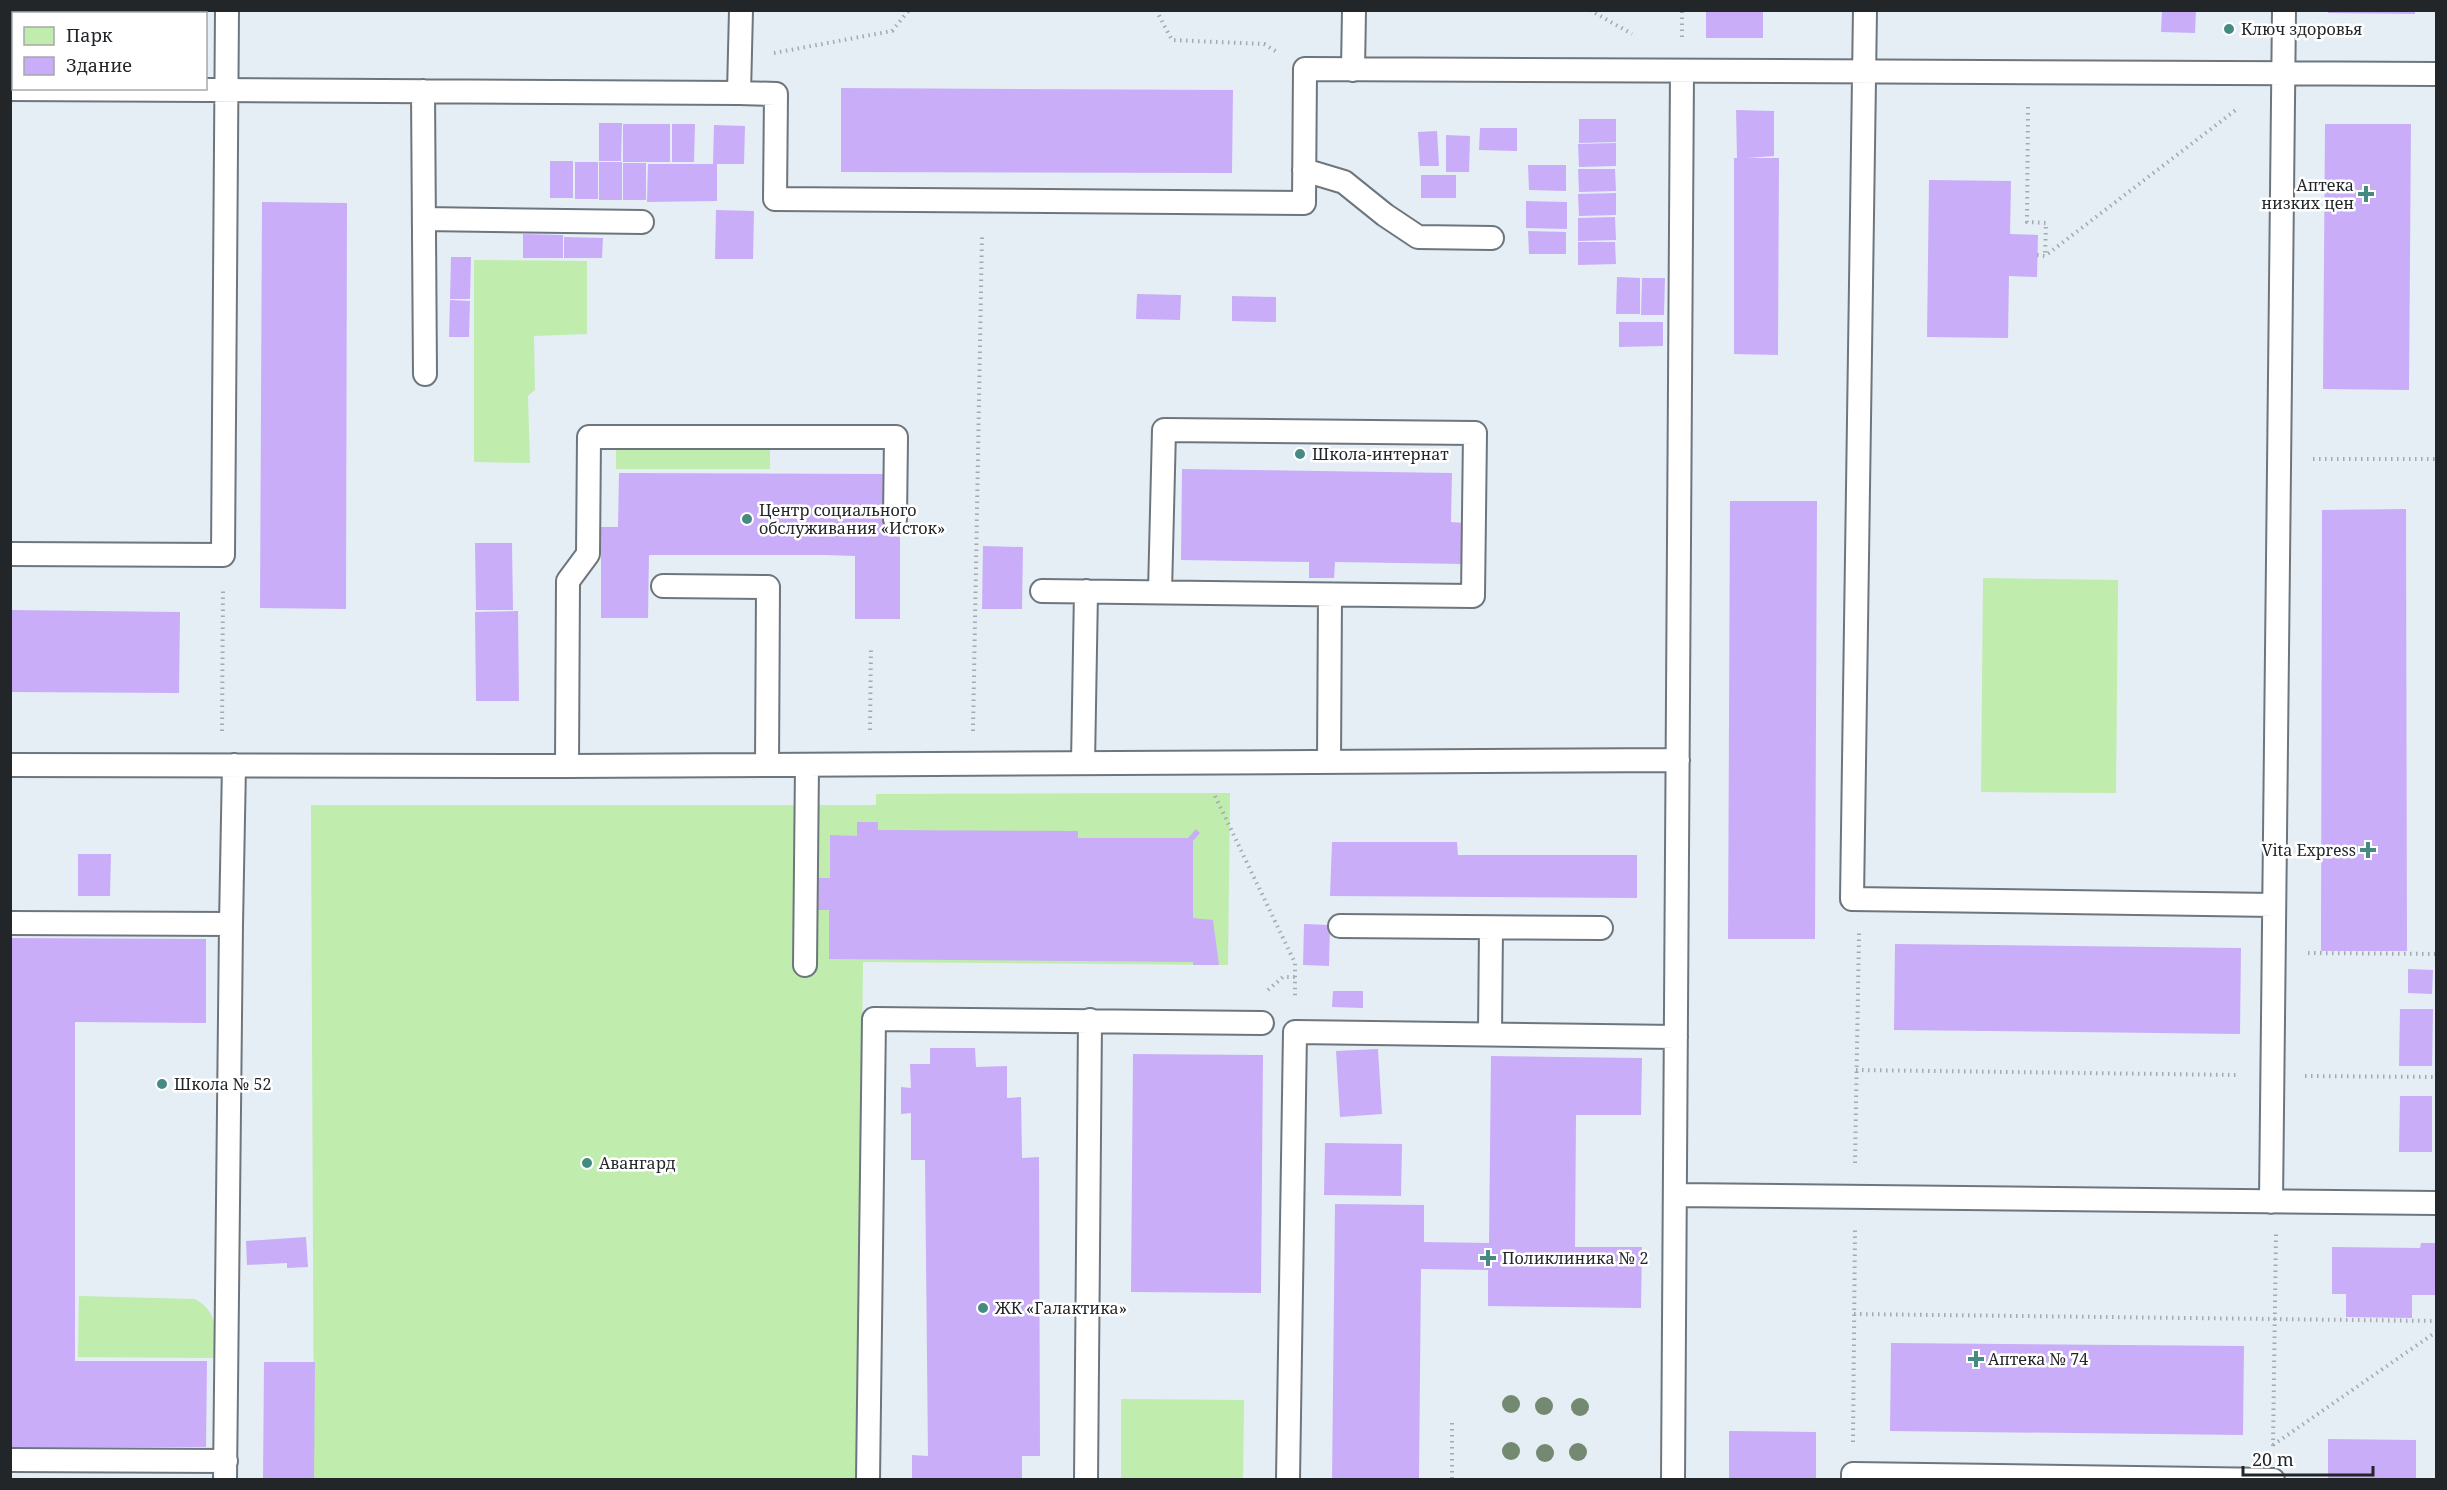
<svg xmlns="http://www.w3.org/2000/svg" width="2447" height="1490" font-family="'Noto Serif',serif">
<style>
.green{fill:#c0ecad}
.building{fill:#caadf8}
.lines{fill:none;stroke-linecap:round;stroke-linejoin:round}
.lane-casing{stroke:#6e767d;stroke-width:26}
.path{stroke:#a3aab0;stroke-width:4;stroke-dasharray:1.5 4.5;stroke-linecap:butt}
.lane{stroke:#fff;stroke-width:22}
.tree{fill:#748971}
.poi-dot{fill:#458b83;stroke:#fff;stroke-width:2}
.labels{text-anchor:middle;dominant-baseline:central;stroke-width:5;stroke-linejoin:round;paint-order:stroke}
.poi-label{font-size:16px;fill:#232629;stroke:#fff;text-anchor:start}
</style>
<rect width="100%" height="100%" fill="#e5eef5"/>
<path class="green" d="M474,260L587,261V334L534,336L535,390L528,396L530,463L474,462Z
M616,446L770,447V469H616Z
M1983,578L2118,580L2116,793L1981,792Z
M1230,793L1228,965L863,962L857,1479H314L311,805H876V794Z
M79,1296L195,1299C220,1313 215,1333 216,1358L78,1357Z
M1121,1399L1244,1400L1243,1479H1121Z"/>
<path class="building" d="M1706,10H1763V38H1706Z
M2162,10H2196L2195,33L2161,32Z
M2328,10H2415V14L2328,13Z
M841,88L1233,90L1232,173L841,172Z
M1736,110L1774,111V156L1747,158H1779L1778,355L1734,354V158H1737Z
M1579,119H1616V142L1579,143Z
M599,123H622L621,161H599Z
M623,124H670V162H623Z
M672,124H695L694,162H672Z
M2325,124H2411L2409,390L2323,389Z
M714,125L745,126L744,164H717V201L647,202L648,164H713Z
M1480,128H1517V151L1479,150Z
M1437,131L1439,166H1420L1418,132Z
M1446,135L1470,136L1469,172H1446Z
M1616,143V166L1579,167L1578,144Z
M550,161H573V198H550Z
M575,162H598V199H575Z
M599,162H622V200H599Z
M623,163H646V200H623Z
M1528,165H1566V191L1529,190Z
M1578,169H1615L1616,191L1579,192Z
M1421,175H1456V198H1421Z
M1929,180L2011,181L2010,234L2038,235L2037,277L2009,276L2008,338L1927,337Z
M1616,193V215L1579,216L1578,194Z
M1526,201L1567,202V229L1526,228Z
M262,202L347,203L346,609L260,608Z
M716,210L754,211L753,259H715Z
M1615,217L1616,240L1578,241V218Z
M1528,231L1566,232V254H1529Z
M523,234L563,235V258H523Z
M564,237L603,238L602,258H564Z
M1578,242H1615L1616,264L1578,265Z
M451,257H471L470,299H450Z
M1617,277L1640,278V314H1616Z
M1642,278H1665L1664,315H1641Z
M1137,294L1181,295L1180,320L1136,319Z
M1232,296L1276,297V322L1232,321Z
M450,300L470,301L469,337H449Z
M1619,322H1663V346L1619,347Z
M1182,469L1452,473L1451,522L1465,523L1464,564L1335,562L1334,578H1309V562L1181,560Z
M619,473L883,474V529H900V619H855V556L825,555H649L648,618H601V527H618Z
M1730,501H1817L1815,939H1728Z
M2406,509L2407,951H2321L2322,510Z
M475,543H512L513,610H476Z
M983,546L1023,547L1022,609H982Z
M10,610L180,612L179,693L10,692Z
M518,611L519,701H476L475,612Z
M857,822H878V830L1078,831V838H1188L1196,829L1200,833L1193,841V918L1213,920L1219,965H1193V962L829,959V910H818V878H830V835L857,836Z
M1332,842H1457L1458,855H1637V898L1330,896Z
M78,854H111L110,896H78Z
M1304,924L1330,925L1329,966L1303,965Z
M10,938L206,939V1023L75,1022V1361H207L206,1447H10Z
M1895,944L2241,948L2240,1034L1894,1030Z
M2408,969L2433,970L2432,994L2408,993Z
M1333,991H1363V1008L1332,1007Z
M2400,1009H2433L2432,1066H2399Z
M930,1048H975L976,1067L1007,1066V1098L1021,1097L1022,1158L1039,1157L1040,1456H1022V1480H912V1455L928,1456L925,1160H911V1113L901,1114V1087L911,1088L910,1064H930Z
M1378,1049L1382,1114L1340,1117L1336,1051Z
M1133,1054L1263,1055L1261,1293L1131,1292Z
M1491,1056L1642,1058L1641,1115H1576L1575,1247H1642L1641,1308L1488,1306V1270L1421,1269L1419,1480H1332L1335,1204L1424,1205V1242L1489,1243Z
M2400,1096H2432V1152H2399Z
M1325,1143L1402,1144L1401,1196L1324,1195Z
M306,1237L308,1267L287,1268V1263L247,1265L246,1241Z
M2421,1243H2436V1295H2412V1318L2346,1317V1294H2332V1247L2420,1248Z
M1891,1343L2244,1346L2243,1435L1890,1431Z
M264,1362H315L314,1480H263Z
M1729,1431L1816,1432V1480H1729Z
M2328,1439L2416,1440V1480H2328Z"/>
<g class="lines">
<defs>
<path id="lane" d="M741,10L739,93L776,94L775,199L1304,203L1305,69L2436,74
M1865,10L1852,899L2274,905
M1353,70L1354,10
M10,89L739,93
M423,91L425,374
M1304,170L1344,182L1385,215L1418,237L1492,238
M424,219L642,222
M10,554L223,555L227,10
M663,586L768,587L767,765
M1042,591L1473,596L1475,433L1164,430L1160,592
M1329,762L1330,595
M1083,763L1086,591
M10,765L567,766L1678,760
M567,766L568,581L588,554L589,437H896L895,519
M10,923L231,924L225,1480
M231,924L234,765
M1340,926L1601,928
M805,965L807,765
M1490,1034L1491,928
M1675,1195L2436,1203
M2271,1202L2284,10
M10,1460L226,1461
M868,1480L874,1019L1262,1023
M1086,1480L1090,1020
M1288,1480L1295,1032L1676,1037
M1673,1480L1682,71
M1853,1480V1474L2273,1480"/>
</defs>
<use href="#lane" class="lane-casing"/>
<path class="path" d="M153,10L155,14
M1156,10L1172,40L1264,44L1277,52
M1590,10L1632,34
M1682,37V10
M774,53L892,31L909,10
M2028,107L2027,222L2046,223L2045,256
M2037,255L2045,256L2237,109
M2313,459H2436
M870,730L871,646
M222,731L223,589
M973,731L982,235
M1215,796L1295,963V999
M2308,953L2436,954
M1268,990L1283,977H1295
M1856,1070L2238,1075
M2305,1076L2436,1077
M1855,1163L1859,933
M1854,1314L2436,1321
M1452,1423V1480
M1853,1442L1855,1230
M2273,1445L2436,1332
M2273,1446L2276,1234"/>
<use href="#lane" class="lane"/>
</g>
<g class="tree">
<circle cx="1511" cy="1404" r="9"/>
<circle cx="1544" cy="1406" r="9"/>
<circle cx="1580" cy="1407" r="9"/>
<circle cx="1511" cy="1451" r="9"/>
<circle cx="1578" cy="1452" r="9"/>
<circle cx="1545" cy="1453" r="9"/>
</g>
<g class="poi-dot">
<circle cx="2229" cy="29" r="6"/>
<path d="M2363 185h6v6h6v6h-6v6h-6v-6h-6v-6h6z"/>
<circle cx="1300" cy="454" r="6"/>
<circle cx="747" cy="519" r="6"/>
<path d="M2365 841h6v6h6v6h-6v6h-6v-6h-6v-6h6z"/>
<circle cx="162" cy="1084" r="6"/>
<circle cx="587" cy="1163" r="6"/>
<path d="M1485 1249h6v6h6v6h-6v6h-6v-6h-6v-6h6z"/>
<circle cx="983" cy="1308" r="6"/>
<path d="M1973 1350h6v6h6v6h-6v6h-6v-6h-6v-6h6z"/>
</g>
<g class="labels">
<g class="poi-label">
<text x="2241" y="29">Ключ здоровья</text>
<text x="2354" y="185" text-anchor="end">Аптека<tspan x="2354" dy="18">низких цен</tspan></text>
<text x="1312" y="454">Школа-интернат</text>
<text x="759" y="510">Центр социального<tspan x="759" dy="18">обслуживания «Исток»</tspan></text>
<text x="2356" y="850" text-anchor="end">Vita Express</text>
<text x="174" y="1084">Школа № 52</text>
<text x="599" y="1163">Авангард</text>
<text x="1502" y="1258">Поликлиника № 2</text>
<text x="995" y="1308">ЖК «Галактика»</text>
<text x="1988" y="1359">Аптека № 74</text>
</g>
</g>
<rect width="2447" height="1490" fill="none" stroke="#232629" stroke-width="24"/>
<rect x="12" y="12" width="195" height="78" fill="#ffffff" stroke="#a7a8a9" stroke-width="1.5"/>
<rect x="24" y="27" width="30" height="18" fill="#c0ecad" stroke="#a7a8a9" stroke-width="1.5"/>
<text x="66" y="42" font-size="18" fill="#232629">Парк</text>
<rect x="24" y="57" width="30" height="18" fill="#caadf8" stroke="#a7a8a9" stroke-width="1.5"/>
<text x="66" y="72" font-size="18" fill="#232629">Здание</text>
<path d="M2243 1466v9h130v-9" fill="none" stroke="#232629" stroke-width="3"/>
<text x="2252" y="1466" font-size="18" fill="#232629" stroke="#ffffff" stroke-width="4.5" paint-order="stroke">20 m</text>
</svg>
